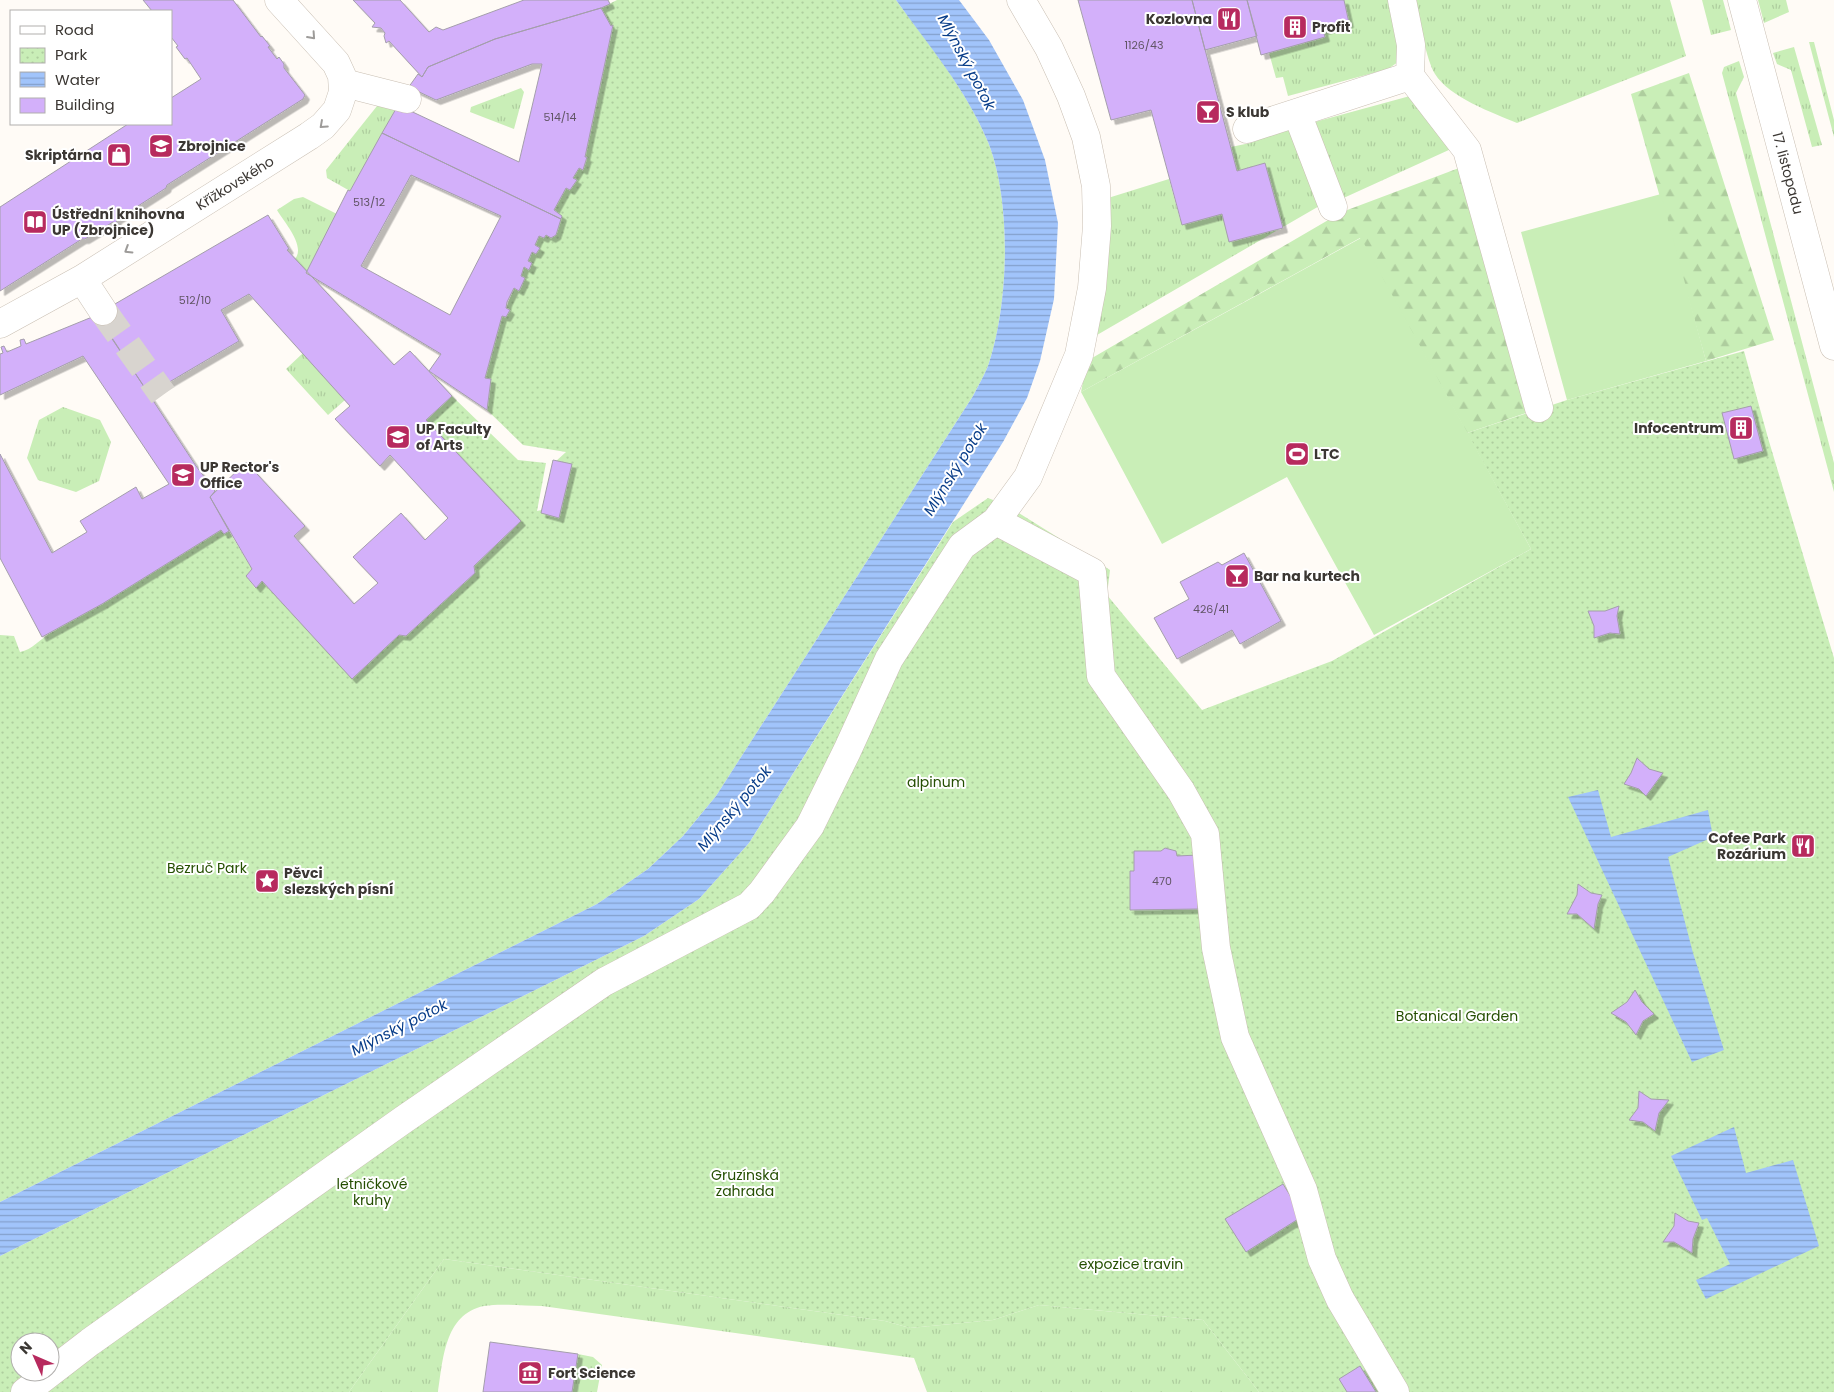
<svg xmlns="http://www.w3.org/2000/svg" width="1834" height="1392" font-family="Poppins,sans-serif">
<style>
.grass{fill:url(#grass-tufts)}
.forest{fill:url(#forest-firs)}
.park{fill:url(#park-dots);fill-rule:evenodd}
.pitch{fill:#c9eeb7}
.water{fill:url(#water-rules)}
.building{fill:#d3b0fa;stroke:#a49eab;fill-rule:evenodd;filter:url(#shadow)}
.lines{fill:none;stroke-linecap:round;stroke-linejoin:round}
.minor-tunnel{stroke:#d8d4cf;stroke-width:28;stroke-dasharray:28 14;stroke-linecap:butt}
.minor-casing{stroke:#c9bfb3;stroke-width:29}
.minor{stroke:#fff;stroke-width:28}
.oneway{stroke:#9d9b99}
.labels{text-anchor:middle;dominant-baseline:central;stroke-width:4;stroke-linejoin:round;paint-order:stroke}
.number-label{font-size:11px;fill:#615565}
.poi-label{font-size:14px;font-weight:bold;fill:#3b3733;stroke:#fff;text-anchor:start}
.street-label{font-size:14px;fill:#3b3733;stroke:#fff}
.park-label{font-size:14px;fill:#254f02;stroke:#fff}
.water-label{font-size:15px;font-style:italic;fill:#083d89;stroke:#fff}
</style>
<defs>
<pattern id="grass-tufts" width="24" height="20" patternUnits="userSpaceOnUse" patternTransform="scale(1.25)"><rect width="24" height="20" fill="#c9eeb7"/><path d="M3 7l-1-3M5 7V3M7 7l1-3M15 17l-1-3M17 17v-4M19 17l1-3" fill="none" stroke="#aecd9e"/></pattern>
<pattern id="forest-firs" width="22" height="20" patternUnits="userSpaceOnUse" patternTransform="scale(1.25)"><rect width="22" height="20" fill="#c9eeb7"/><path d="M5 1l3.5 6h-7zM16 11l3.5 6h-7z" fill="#aecd9e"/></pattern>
<pattern id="park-dots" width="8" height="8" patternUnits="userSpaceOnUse" patternTransform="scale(1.25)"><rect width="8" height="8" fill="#c9eeb7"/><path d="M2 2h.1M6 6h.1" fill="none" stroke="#aecd9e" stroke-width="1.8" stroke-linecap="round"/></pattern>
<pattern id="water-rules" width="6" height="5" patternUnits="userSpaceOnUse" patternTransform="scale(1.25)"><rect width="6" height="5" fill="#a1c4fb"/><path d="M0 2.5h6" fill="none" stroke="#84a0cc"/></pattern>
<filter id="shadow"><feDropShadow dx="4.5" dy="4.5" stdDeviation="0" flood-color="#0004"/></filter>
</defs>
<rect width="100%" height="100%" fill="#fffbf6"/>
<path class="grass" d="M1344,0H1391L1401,40L1398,62L1388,69L1288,96L1283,77L1276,78L1269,53L1323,30L1349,23Z
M1415,0H1670L1686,56L1517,123C1493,113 1449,97 1435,74C1427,62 1418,16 1415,0Z
M1702,0H1723L1731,30L1711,35Z
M1758,0H1786L1789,12L1764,23Z
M1814,42L1834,120V137L1809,42Z
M1794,47L1822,145L1812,147L1791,70L1777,64L1773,53Z
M1739,61L1744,77L1736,93L1834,463V492L1722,73L1724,67Z
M521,88L524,92L514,129L470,112L471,107Z
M1410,96L1451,149L1337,201L1311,123Z
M381,101L399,104L350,191L327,178L326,170Z
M1296,127L1321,205L1097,335L1108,198L1169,179L1180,219L1222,214L1230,242L1283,228L1265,163L1237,171L1231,147L1250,143L1249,139Z
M303,197L337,214L306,273L295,259C306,246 284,222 277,210L294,199Z
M303,353L345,400L328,415L286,369Z
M63,407L100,420L111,442L99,481L76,492L38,480L27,458L39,420Z
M444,1259L885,1321L910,1328L993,1320L1039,1305L1203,1320L1259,1392H927L914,1358L542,1306C523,1306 502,1303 484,1306C444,1314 443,1361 438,1392H349Z
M578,1354L593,1357L602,1365L597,1392H572Z"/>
<path class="forest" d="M1689,73L1774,340L1706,361L1631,94Z
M1459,168L1526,413L1467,433L1360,238L1081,392L1087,361L1342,212Z"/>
<path class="park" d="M617,0H896C929,45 966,89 988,142C1012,202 1009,305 988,366C984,376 978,386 973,396L716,796L683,836L648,869L597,904L0,1202V635L14,636L20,652C32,650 41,638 52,632C109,600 165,565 221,530L224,534L229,531L252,569L246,576L255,588L262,581L352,678L399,635L406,636L475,573L474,566L521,521L426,420L452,396L518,460L546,463L537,511L546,509L555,462L566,452L523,445L487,410L491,380L485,378L502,316L506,317L510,310L506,308L514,288L519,291L525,278L521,276L524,267L529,270L528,261L532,252L536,254L539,248L535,245L539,236L544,238L546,235L551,238L556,235L562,216L554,210L566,188L570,190L576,181L573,178L579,168L583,169L587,158L585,157L613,26H611L601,8Z
M1744,351L1768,438L1834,658V1392H1259L1203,1320L1039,1305L993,1320L910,1328L885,1321L444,1259L349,1392H0V1256L644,936L699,899L749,843L953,522L988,498L1006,505L1110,570L1107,595L1202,710L1332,661L1531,549L1467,433L1567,400ZM20,1342H50V1372H20Z"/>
<path class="pitch" d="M1661,194L1706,361L1567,400L1521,232Z
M1361,238L1531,549L1374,635L1287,477L1162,544L1081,392Z"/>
<path class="water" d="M896,0H959L989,40L1023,100L1045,160L1058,223L1054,299L1040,361L1027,398L1003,442L749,843L699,899L644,936L0,1256V1202L597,904L648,869L683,836L716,796L973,396C978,386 984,376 988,366C1009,305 1012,202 988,142C966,89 929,46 896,0Z
M1598,790L1611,837L1708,810L1713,837L1668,857L1693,953L1724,1050L1692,1062L1568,797Z
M1734,1127L1746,1173L1793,1160L1819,1246L1706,1299L1696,1280L1730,1264L1707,1218L1702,1220L1671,1156Z"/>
<path class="building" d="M143,0H233L261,37L262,36L270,46L268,47L277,59L279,57L284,64V68L305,95L303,99L167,185L166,188L138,206L139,209L135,208L117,219L116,223L113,222L85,239H82L0,291V207L128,124H171V98L201,79L187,58L185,59L176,47L178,46L171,37V11H152Z
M353,0H400L429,32L436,27L443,30L524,0H608L610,4L601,8L495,39L428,67L422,77L389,41L386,43L384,36L385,33L381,28L372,27L375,23Z
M1078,0H1192L1237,171L1265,163L1283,228L1229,242L1222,214L1182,225L1151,110L1111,120Z
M1192,0H1247L1257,36L1205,50Z
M1247,0H1344L1349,23L1323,30L1325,37L1261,55Z
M601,8L611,26L613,25L585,157H587L583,170L579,168L573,178L577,180L570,190L566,188L554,210L562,216L561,219L382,133L408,88L418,74L422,77L428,67L495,39ZM532,64H542L519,162L402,107L413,89L436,100Z
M382,133L561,219L556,235L551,238L546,235L544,238L539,236L535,245L540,248L536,254L532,252L528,261L532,263L529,270L524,267L521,276L525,278L519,291L514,288L507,302L506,308L510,310L506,317L502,316L485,378L491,379L487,410L429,371L441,354L306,273L348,190L350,191ZM411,175L501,216L450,315L361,266Z
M268,215L289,249L287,250L394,365L410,351L452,396L426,420L521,521L474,566L475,573L406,636L399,635L352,679L262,581L256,588L246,576L252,569L210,497L246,462L305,526L294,536L354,604L378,583L353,557L401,513L425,540L448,518L390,455L380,466L335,419L350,406L249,294L221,310L239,341L149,394L96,315Z
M97,315L196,466L215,491L210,497L229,531L224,534L221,530L102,604L42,637L0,558V454L52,553L87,532L80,521L136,487L142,499L169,484L83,356L0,395V354L3,353L1,347L4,346L7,352L21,346L20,340L24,339L26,344Z
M1751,406L1763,451L1734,459L1722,413Z
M553,460L572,464L559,518L541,513Z
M1244,553L1281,621L1240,644L1232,630L1177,659L1154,618L1189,599L1180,582L1218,562L1222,565Z
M1619,606L1617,616L1620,634L1610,633L1594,638V626L1588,611H1605Z
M1637,758L1649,769L1663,773L1646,796L1639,789L1624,784L1631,773Z
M1165,848L1176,851L1177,856L1198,855V909L1130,910V871H1134V851H1161Z
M1578,884L1591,893L1602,895L1598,904L1594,929L1577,914H1567L1577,895Z
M1635,990L1642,1002L1654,1014L1643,1021L1636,1035L1626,1022L1611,1013L1627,1002Z
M1639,1091L1651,1099L1669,1100L1659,1113L1655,1131L1643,1122L1629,1120L1638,1108Z
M1283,1184L1303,1216L1246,1252L1225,1219Z
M1675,1213L1688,1221L1699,1223L1693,1239L1692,1253L1674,1242H1663L1674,1226Z
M490,1342L578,1354L572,1392H483Z
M1360,1366L1376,1392H1347L1339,1379Z"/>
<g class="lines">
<path class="minor-tunnel" d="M103,311L163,395"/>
<defs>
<path id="minor" d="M1402,0L1411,45L1410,76
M1742,0L1834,346
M1410,76L1467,150L1539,408
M344,83L407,99
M1297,113L1333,207
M1247,129L1410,76
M82,279L103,311
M0,324L82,279L309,136L323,126L337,110L343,92L342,76L336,63L279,0
M996,521L1028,477L1079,355L1092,288L1097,226L1096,186L1086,137L1071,96L1049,48L1021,0
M25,1392L90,1342L403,1120L604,982L749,906L762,892L810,826L847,751L889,659L962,546L996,521L1092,572L1101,676L1181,791L1205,834L1216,948L1235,1037L1303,1190L1322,1259L1340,1299L1395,1392"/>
</defs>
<use href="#minor" class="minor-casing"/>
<use href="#minor" class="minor"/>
</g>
<defs><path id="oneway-chevron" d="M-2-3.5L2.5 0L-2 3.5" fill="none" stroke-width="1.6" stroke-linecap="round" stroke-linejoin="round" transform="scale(1.25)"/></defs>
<g class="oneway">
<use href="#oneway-chevron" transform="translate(312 36) rotate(48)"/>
<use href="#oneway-chevron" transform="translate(323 125) rotate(138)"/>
<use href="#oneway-chevron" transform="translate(128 250) rotate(148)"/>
</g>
<defs>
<symbol id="restaurant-square" viewBox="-11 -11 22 22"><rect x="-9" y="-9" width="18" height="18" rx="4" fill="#b72a5e" stroke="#fff"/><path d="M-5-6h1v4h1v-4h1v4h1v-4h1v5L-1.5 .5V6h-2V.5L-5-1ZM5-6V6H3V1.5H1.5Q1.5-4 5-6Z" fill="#fff"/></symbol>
<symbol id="building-square" viewBox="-11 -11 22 22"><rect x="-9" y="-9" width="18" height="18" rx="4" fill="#b72a5e" stroke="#fff"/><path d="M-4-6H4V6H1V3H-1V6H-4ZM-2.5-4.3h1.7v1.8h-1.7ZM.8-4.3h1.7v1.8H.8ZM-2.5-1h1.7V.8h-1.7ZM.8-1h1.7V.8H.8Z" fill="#fff"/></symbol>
<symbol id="bar-square" viewBox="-11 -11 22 22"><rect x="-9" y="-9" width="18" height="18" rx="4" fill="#b72a5e" stroke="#fff"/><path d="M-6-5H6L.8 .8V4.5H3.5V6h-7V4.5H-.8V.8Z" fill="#fff"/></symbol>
<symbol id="university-square" viewBox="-11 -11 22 22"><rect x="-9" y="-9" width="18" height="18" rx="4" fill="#b72a5e" stroke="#fff"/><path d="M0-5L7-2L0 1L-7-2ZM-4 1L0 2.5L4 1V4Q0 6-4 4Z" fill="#fff"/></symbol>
<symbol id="shop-square" viewBox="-11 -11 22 22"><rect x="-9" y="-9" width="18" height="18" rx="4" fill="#b72a5e" stroke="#fff"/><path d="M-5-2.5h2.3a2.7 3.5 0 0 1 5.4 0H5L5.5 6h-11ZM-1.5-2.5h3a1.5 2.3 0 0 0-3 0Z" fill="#fff"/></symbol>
<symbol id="library-square" viewBox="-11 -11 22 22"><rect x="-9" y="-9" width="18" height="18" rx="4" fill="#b72a5e" stroke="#fff"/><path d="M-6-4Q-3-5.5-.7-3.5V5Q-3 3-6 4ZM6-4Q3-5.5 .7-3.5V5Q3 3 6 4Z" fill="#fff"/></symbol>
<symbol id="stadium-square" viewBox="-11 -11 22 22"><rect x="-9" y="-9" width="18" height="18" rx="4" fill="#b72a5e" stroke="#fff"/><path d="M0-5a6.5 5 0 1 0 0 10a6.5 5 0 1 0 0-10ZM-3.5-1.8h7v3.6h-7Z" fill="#fff"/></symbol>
<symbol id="sight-square" viewBox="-11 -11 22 22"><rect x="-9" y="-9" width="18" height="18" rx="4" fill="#b72a5e" stroke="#fff"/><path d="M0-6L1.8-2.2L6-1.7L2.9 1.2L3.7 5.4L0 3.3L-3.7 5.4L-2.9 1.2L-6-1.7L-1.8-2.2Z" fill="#fff"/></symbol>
<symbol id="museum-square" viewBox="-11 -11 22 22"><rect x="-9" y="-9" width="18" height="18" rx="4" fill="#b72a5e" stroke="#fff"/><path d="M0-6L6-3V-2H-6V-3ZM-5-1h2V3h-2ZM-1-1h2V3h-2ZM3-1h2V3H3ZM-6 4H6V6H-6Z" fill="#fff"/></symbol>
</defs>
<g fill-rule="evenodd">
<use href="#restaurant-square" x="1215" y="5" width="28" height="28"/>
<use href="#building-square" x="1281" y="13" width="28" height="28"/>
<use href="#bar-square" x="1194" y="98" width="28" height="28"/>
<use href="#university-square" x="147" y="132" width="28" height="28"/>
<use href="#shop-square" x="105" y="141" width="28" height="28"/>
<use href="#library-square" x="21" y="208" width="28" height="28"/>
<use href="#building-square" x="1727" y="414" width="28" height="28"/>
<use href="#university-square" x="384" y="423" width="28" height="28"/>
<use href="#stadium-square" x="1283" y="440" width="28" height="28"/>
<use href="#university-square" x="169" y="461" width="28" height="28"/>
<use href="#bar-square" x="1223" y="562" width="28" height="28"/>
<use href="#restaurant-square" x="1789" y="832" width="28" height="28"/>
<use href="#sight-square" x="253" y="867" width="28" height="28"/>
<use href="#museum-square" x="516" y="1359" width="28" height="28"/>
</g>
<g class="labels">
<g class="number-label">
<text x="1144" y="45">1126/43</text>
<text x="560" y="117">514/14</text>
<text x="369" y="202">513/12</text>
<text x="195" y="300">512/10</text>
<text x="1211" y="609">426/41</text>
<text x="1162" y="881">470</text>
</g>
<g class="poi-label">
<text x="1212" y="19" text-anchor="end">Kozlovna</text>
<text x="1312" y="27">Profit</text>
<text x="1226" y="112">S klub</text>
<text x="178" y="146">Zbrojnice</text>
<text x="102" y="155" text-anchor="end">Skriptárna</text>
<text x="52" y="214">Ústřední knihovna<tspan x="52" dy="16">UP (Zbrojnice)</tspan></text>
<text x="1724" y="428" text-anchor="end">Infocentrum</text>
<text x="416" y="429">UP Faculty<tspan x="416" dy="16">of Arts</tspan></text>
<text x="1314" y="454">LTC</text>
<text x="200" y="467">UP Rector's<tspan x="200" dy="16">Office</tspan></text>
<text x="1254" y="576">Bar na kurtech</text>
<text x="1786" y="838" text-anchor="end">Cofee Park<tspan x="1786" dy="16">Rozárium</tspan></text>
<text x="284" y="873">Pěvci<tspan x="284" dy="16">slezských písní</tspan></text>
<text x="548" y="1373">Fort Science</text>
</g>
<g class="street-label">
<text transform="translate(1788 173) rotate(75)">17. listopadu</text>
<text transform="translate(235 183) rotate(-32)">Křížkovského</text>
</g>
<g class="park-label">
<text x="936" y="782">alpinum</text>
<text x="207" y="868">Bezruč Park</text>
<text x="1457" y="1016">Botanical Garden</text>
<text x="745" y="1175">Gruzínská<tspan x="745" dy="16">zahrada</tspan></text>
<text x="372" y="1184">letničkové<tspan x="372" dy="16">kruhy</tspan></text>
<text x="1131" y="1264">expozice travin</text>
</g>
<g class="water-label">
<text transform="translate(967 62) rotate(62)">Mlýnský potok</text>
<text transform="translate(955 469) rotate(-58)">Mlýnský potok</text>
<text transform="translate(734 808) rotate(-50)">Mlýnský potok</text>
<text transform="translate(399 1027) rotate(-27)">Mlýnský potok</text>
</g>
</g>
<rect x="10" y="10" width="162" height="115" fill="#ffffff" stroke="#b1afad"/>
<rect x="20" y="26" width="25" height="8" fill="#ffffff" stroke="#b1afad"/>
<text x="55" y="35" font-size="15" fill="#3b3733">Road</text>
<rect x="20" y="48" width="25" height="15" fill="url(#park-dots)" stroke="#b1afad"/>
<text x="55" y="60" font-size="15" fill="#3b3733">Park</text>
<rect x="20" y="72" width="25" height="15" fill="url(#water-rules)" stroke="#b1afad"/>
<text x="55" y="85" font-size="15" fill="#3b3733">Water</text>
<rect x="20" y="98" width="25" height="15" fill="#d3b0fa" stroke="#b1afad"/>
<text x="55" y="110" font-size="15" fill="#3b3733">Building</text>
<g transform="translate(35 1357) rotate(315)"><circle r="24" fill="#ffffff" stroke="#b1afad"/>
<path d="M0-4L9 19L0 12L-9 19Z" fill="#b72a5e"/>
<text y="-8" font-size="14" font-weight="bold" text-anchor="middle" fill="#3b3733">N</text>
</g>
</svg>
